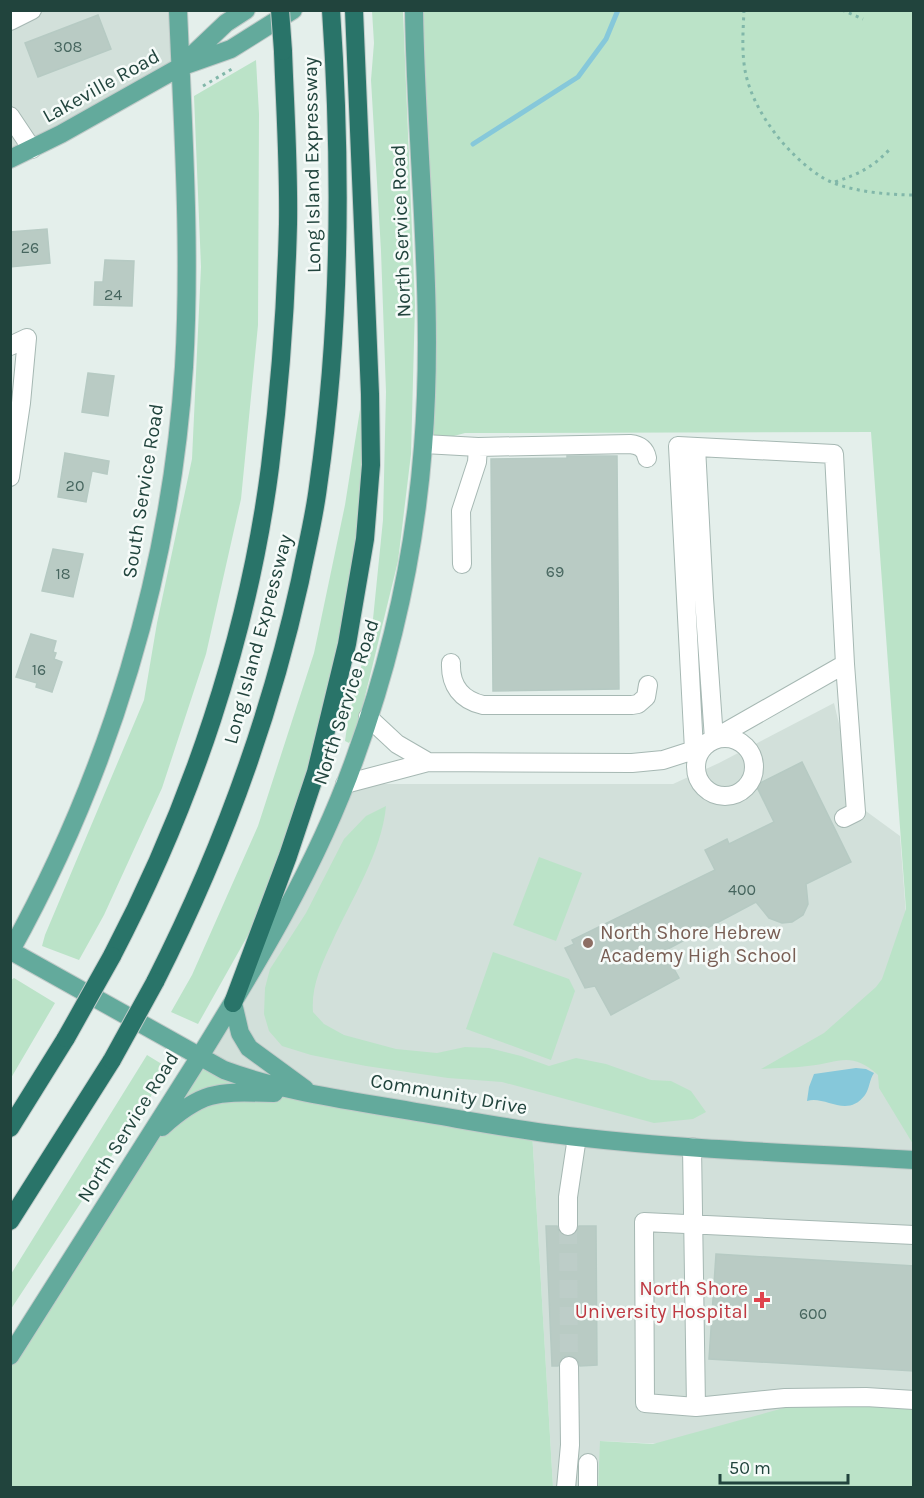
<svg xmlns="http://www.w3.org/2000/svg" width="924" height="1498" font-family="Karla,sans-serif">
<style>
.built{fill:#d2e0da}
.green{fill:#bbe3c8}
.water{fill:#86c8da}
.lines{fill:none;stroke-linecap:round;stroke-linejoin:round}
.stream{stroke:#86c8da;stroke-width:5}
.building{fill:#b9cbc4;stroke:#b6cac3;stroke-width:1.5}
.minor-tunnel{stroke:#bdcdc8;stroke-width:18;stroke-dasharray:18 9;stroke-linecap:butt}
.minor-casing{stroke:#a6b8b3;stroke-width:20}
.major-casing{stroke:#c1cbc9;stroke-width:20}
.highway-casing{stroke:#c1cbc9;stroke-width:20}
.path{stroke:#81b7a9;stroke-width:3;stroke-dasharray:3 4.5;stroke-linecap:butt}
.minor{stroke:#fff;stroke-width:18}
.major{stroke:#63aa9c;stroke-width:18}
.highway{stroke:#297469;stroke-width:18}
.highway-bridge-casing{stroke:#c1cbc9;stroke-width:20;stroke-linecap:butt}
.highway-bridge{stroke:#297469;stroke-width:18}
.education-dot{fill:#8d6e63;stroke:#f6fbf9;stroke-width:2}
.health-dot{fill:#e0444e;stroke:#f6fbf9;stroke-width:2}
.labels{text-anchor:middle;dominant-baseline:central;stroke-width:5;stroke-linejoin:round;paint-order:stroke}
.number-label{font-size:16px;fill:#47665f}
.street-label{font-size:20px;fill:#21443d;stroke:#f6fbf9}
.education-label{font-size:20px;fill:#785e54;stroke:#f6fbf9;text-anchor:start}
.health-label{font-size:20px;fill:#be3a42;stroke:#f6fbf9;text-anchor:end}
</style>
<rect width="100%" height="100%" fill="#e4efeb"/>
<path class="built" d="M11,11H174L177,72L11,163Z
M834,703L859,806L900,836L914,1020L913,1456L601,1441L598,1487H553L532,1131L293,1090L199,1057L345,784H673L719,763Z"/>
<path class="green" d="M372,11H403L415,305L411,454L398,561L357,729L349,743L345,741L348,720L373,619L383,520L386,392L381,251L371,80L374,43Z
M414,11H913V1144L879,1088L878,1075C851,1050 838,1063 808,1066C792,1068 776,1068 761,1069L824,1033L876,987L882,979L906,909L871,432L465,433L424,444Z
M256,60L259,114L258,325L241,499L206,654L162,788L104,915L79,960L42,946L45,935L144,700L157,623L192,459L201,267L194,96Z
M362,397L365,452L358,549L315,757L252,928L198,1024L171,1012L192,975L258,826L314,653L345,505Z
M386,806C382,852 351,900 332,942C321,965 311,987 313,1012L324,1024L344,1035L396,1049L437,1053L465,1047L489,1048L521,1056L549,1066L576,1058L606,1064L651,1080L671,1081L691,1091L706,1112L693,1119L654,1123L502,1082L448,1078L366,1066L311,1055L282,1046L269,1031L264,1014L265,988L270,969L306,913L344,839L366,816Z
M539,857L582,873L556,941L513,925Z
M493,952L569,979L575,991L551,1060L466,1029Z
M14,978L55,1003L11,1078L10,981Z
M147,1055L165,1066L166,1073L11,1309V1274Z
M199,1057L224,1070L532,1131L553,1487H11L10,1356Z
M809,1401L913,1405V1487L598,1488L600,1441L653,1444Z"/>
<path class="water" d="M856,1068L866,1069L874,1073C869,1080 870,1088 865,1095C847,1119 825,1095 807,1101L809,1087L814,1074Z"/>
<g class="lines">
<path class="stream" d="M473,144L578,77L606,39L618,10"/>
</g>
<path class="building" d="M98,15L111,49L38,77L25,43Z
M47,229L50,263L10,267V232Z
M105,260L134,261L132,306L94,305L95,282H103Z
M88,373L114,376L108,416L82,412Z
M65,453L109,461L107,474L92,471L86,502L58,497Z
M567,456H617L619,689L493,691L491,459L567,458Z
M53,549L83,554L73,597L42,591Z
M31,634L56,641L53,652L56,653L54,659L62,662L52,692L36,687L37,683L16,677Z
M802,762L851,862L806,884L808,904L803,915L792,922L782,923L769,918L756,902L664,951L679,978L611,1015L595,986L585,988L565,948L574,944L572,940L715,870L705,850L727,839L729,844L774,822L756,785Z
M546,1226H557L559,1232L567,1237L574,1235L579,1226H596L597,1365L580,1366L578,1360L569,1355L563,1357L558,1366H552Z
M716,1254L914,1266V1371L709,1359Z"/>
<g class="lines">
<path class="minor-tunnel" d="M568,1226L569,1366"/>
<defs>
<path id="minor" d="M10,21L32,10
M10,116L32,149
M10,346L27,338L21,403L10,477
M424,444L478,447L630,444C639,445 645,448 647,458
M696,447L704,598L714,739
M462,564L461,511L477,462L478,447
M451,663C450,685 461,700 483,705H632L638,704L646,697L648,685
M368,717L397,744L428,762
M696 767a29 29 0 1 1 58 0a29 29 0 1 1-58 0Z
M694,750L678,446L834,454L845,664
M345,784L428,762L632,763L663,760L694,750L845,664L856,812L844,818
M692,1147L696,1407
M568,1226V1197L577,1137
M914,1235L644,1222L645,1403L696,1407L785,1398L866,1397L914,1400
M566,1488L570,1445L569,1366
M588,1488V1463"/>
<path id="major" d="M186,61L226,23L246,10
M10,159L61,134L180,67L231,49L293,10
M11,951L224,1070C284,1092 348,1100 411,1111C466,1120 521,1131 577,1137C689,1150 801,1153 914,1160
M10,952C109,774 171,571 184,367C191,248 183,129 178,10
M233,1003L240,1033L249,1048L305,1089
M162,1127C204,1089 219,1092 274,1093
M10,1356C73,1257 135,1159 197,1061C257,964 317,866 355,758C391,659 415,552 423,447C435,301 416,156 414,10"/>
<path id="highway" d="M112,956C191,805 248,637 270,467C280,387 286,305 288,224C289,166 285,108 283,51
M155,982C220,854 269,721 300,581C306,550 314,519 318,487C341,329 342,170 331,10
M233,1003L288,856L316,772L347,644L365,539L371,465L370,394L354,10
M10,1128L66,1038
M10,1221L112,1060"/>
</defs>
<use href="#minor" class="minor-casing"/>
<use href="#major" class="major-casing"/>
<use href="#highway" class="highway-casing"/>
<path class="path" d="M744,10C743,33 741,57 747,79C757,116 788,155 820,176C842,191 887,195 914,195
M842,10L863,19
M203,86L232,69
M835,182C858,174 872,168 889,150"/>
<use href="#minor" class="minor"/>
<use href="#major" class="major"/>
<use href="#highway" class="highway"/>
<defs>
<path id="highway-bridge" d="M280,10L283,51
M66,1038L112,956
M112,1060L155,982"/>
</defs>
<use href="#highway-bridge" class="highway-bridge-casing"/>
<use href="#highway-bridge" class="highway-bridge"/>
</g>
<circle class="education-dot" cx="588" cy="943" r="6"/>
<path class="health-dot" d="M759 1291h6v6h6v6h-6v6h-6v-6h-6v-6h6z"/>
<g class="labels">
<g class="number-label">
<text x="68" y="46">308</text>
<text x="30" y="247">26</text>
<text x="113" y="294">24</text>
<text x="75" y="485">20</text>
<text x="555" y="571">69</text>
<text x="63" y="573">18</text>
<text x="39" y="669">16</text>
<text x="742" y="889">400</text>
<text x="813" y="1313">600</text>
</g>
<g class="street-label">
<text transform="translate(101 86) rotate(-29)">Lakeville Road</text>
<text transform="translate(312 165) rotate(-91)">Long Island Expressway</text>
<text transform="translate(401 231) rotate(-92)">North Service Road</text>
<text transform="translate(143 491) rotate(-81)">South Service Road</text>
<text transform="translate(258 639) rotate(-75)">Long Island Expressway</text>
<text transform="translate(346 702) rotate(-72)">North Service Road</text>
<text transform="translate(449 1094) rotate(10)">Community Drive</text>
<text transform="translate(128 1127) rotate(-58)">North Service Road</text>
</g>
<g class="education-label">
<text x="600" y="932">North Shore Hebrew<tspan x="600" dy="23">Academy High School</tspan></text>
</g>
<g class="health-label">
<text x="748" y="1288">North Shore<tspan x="748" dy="23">University Hospital</tspan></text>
</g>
</g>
<rect width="924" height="1498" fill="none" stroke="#21443d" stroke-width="24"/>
<path d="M720 1474v9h128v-9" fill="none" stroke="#21443d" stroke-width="3"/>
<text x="729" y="1474" font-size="18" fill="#21443d" stroke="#f6fbf9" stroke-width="4.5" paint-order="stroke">50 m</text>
</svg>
